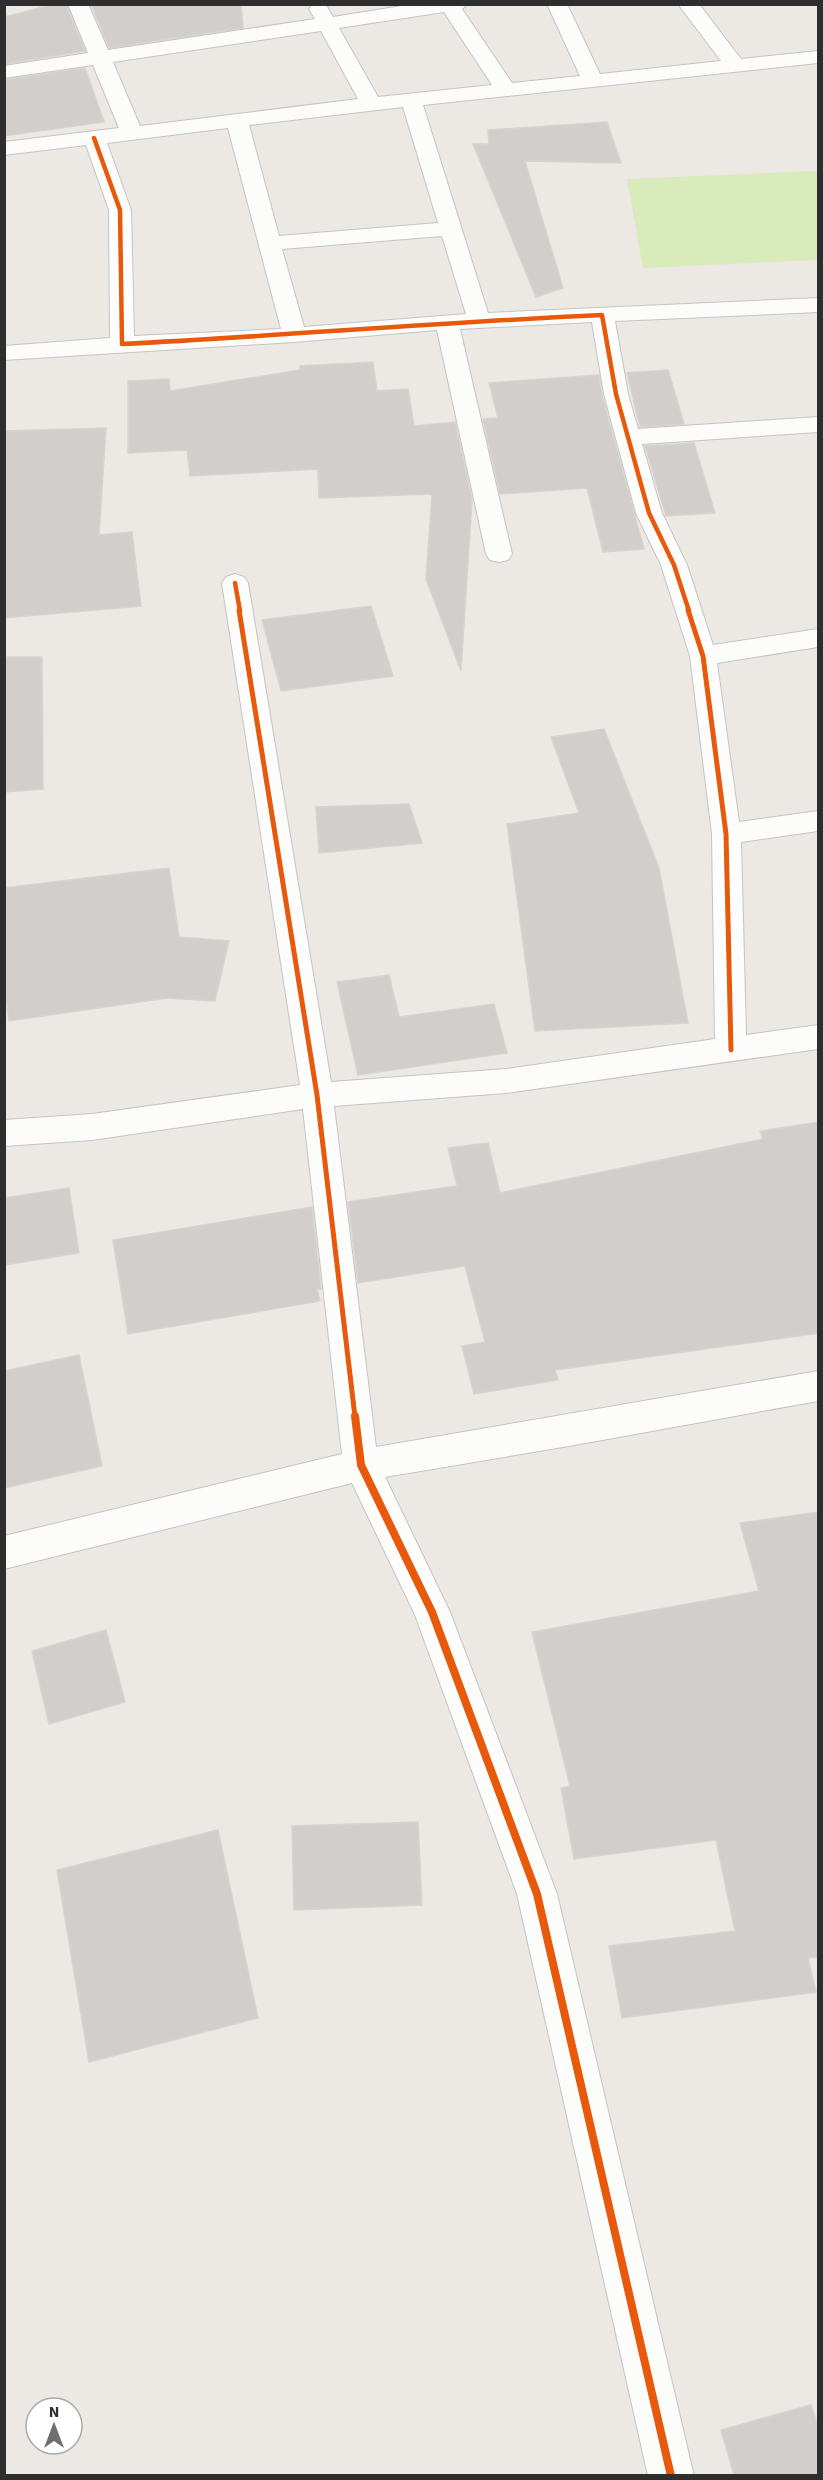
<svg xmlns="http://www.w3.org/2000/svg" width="823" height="2480" font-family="'Source Sans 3',sans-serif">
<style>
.pitch{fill:#d9eabb}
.building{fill:#d1cecb;stroke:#d7d4d0;stroke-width:1.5}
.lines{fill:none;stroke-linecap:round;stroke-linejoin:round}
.minor-casing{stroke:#c5c4c5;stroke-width:2}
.minor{fill:#fcfcfb;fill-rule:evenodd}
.cycleway-far2-casing{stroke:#fff;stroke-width:7}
.cycleway-far1-casing{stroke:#fff;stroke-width:9}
.cycleway-casing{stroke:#fff;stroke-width:11}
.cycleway-far2{stroke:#e8590c;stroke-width:4.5}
.cycleway-far1{stroke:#e8590c;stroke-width:5}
.cycleway{stroke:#e8590c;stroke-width:8}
</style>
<rect width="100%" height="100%" fill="#ece8e4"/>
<path class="pitch" d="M818,171V260L643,268L627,179Z"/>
<path class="building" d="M55,4H66L85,51L4,64V17Z
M91,4H241L243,28L109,48Z
M85,68L104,122L4,136V80Z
M607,122L621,163L525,161L563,288L536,297L473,144H489L488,130Z
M373,362L377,391L408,389L414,426L455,422L472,500L461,671L426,579L432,494L319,498L318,469L190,476L187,450L128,453V381L169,379L170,391L300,370V366Z
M668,370L684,424L640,427L627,373Z
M599,375L602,395L644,549L603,552L587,488L500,494L483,419L498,418L489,383Z
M106,428L99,535L132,532L141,606L4,618V431Z
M694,443L715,513L666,516L645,446Z
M371,606L393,676L281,691L262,620Z
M4,657H42L43,789L4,792Z
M604,729L659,868L688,1023L535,1031L507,824L579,813L551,737Z
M409,804L422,843L319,853L316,807Z
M169,868L179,937L229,941L215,1001L167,998L9,1021L4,984V888Z
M389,975L399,1017L494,1004L507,1053L358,1075L337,982Z
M819,1122V1333L555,1370L558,1380L474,1394L462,1346L485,1342L465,1266L358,1283L348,1202L457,1186L448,1148L488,1143L500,1193L763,1139L760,1131Z
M69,1188L79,1253L4,1265V1198Z
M312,1207L321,1289H317L320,1301L128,1334L113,1240Z
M79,1355L102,1466L4,1488V1371Z
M819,1512V1957L808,1958L816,1992L622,2018L609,1946L735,1931L716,1840L574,1859L561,1788L570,1786L532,1632L759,1591L740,1523Z
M106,1630L125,1702L49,1724L32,1651Z
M418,1822L422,1905L294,1910L292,1826Z
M218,1830L258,2018L89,2062L57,1870Z
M811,2405L819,2429V2475H734L721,2430Z"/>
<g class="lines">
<defs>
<path id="minor" d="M68,4H88L108,50L315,19L309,9L313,4L326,5L333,17L414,4H468L462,9L512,83L580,76L547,4H567L600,74L721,61L678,4H699L741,59L818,51V63L423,105L488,313L818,298V312L615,321L628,394L638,429L818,417V432L642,444L662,513L687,565L713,645L818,629V647L717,663L739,822L818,811V831L741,842L746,1035L818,1025V1049L506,1093L334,1106L376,1447L818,1371V1401L569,1446L385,1477L450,1612L557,1894L694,2476H648L517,1894L415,1615L352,1483L4,1569V1536L342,1454L303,1109L92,1140L4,1146V1120L92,1114L300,1085L222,583L226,577L235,574L244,577L248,583L331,1082L506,1069L715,1039L712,834L690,656L661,565L636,513L604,394L592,322L460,329L512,554L508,560L499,562L490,560L486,554L437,330L294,342L4,360V346L110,338L109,210L86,145L4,155V142L119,128L93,65L4,78V66L88,53ZM444,12L492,85L378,97L339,28ZM321,31L358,99L140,126L113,62ZM403,107L438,223L279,236L249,125ZM228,128L281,329L134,336L131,210L107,143ZM442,236L466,314L304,327L282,249Z"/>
</defs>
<use href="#minor" class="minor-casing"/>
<use href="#minor" class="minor"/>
<defs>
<path id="cycleway-far2" d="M94,138L120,210L122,344C282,336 442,322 602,315L616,394L649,513L674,565L689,611
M235,583L240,611"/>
<path id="cycleway-far1" d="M239,610L317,1095L355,1417
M688,610L703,656L726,834L731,1050"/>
<path id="cycleway" d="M355,1416L361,1465L432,1612L537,1894L671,2476"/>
</defs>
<use href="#cycleway-far2" class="cycleway-far2-casing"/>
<use href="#cycleway-far1" class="cycleway-far1-casing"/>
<use href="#cycleway" class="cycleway-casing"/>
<use href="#cycleway-far2" class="cycleway-far2"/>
<use href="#cycleway-far1" class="cycleway-far1"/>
<use href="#cycleway" class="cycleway"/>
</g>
<rect width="823" height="2480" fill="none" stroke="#2e2e2e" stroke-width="12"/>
<g transform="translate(54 2426)"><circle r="28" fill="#ffffff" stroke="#ababab" stroke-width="1.5"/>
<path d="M0-4.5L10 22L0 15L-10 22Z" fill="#706f6e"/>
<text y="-9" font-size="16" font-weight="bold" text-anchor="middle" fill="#2e2e2e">N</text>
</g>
</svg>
